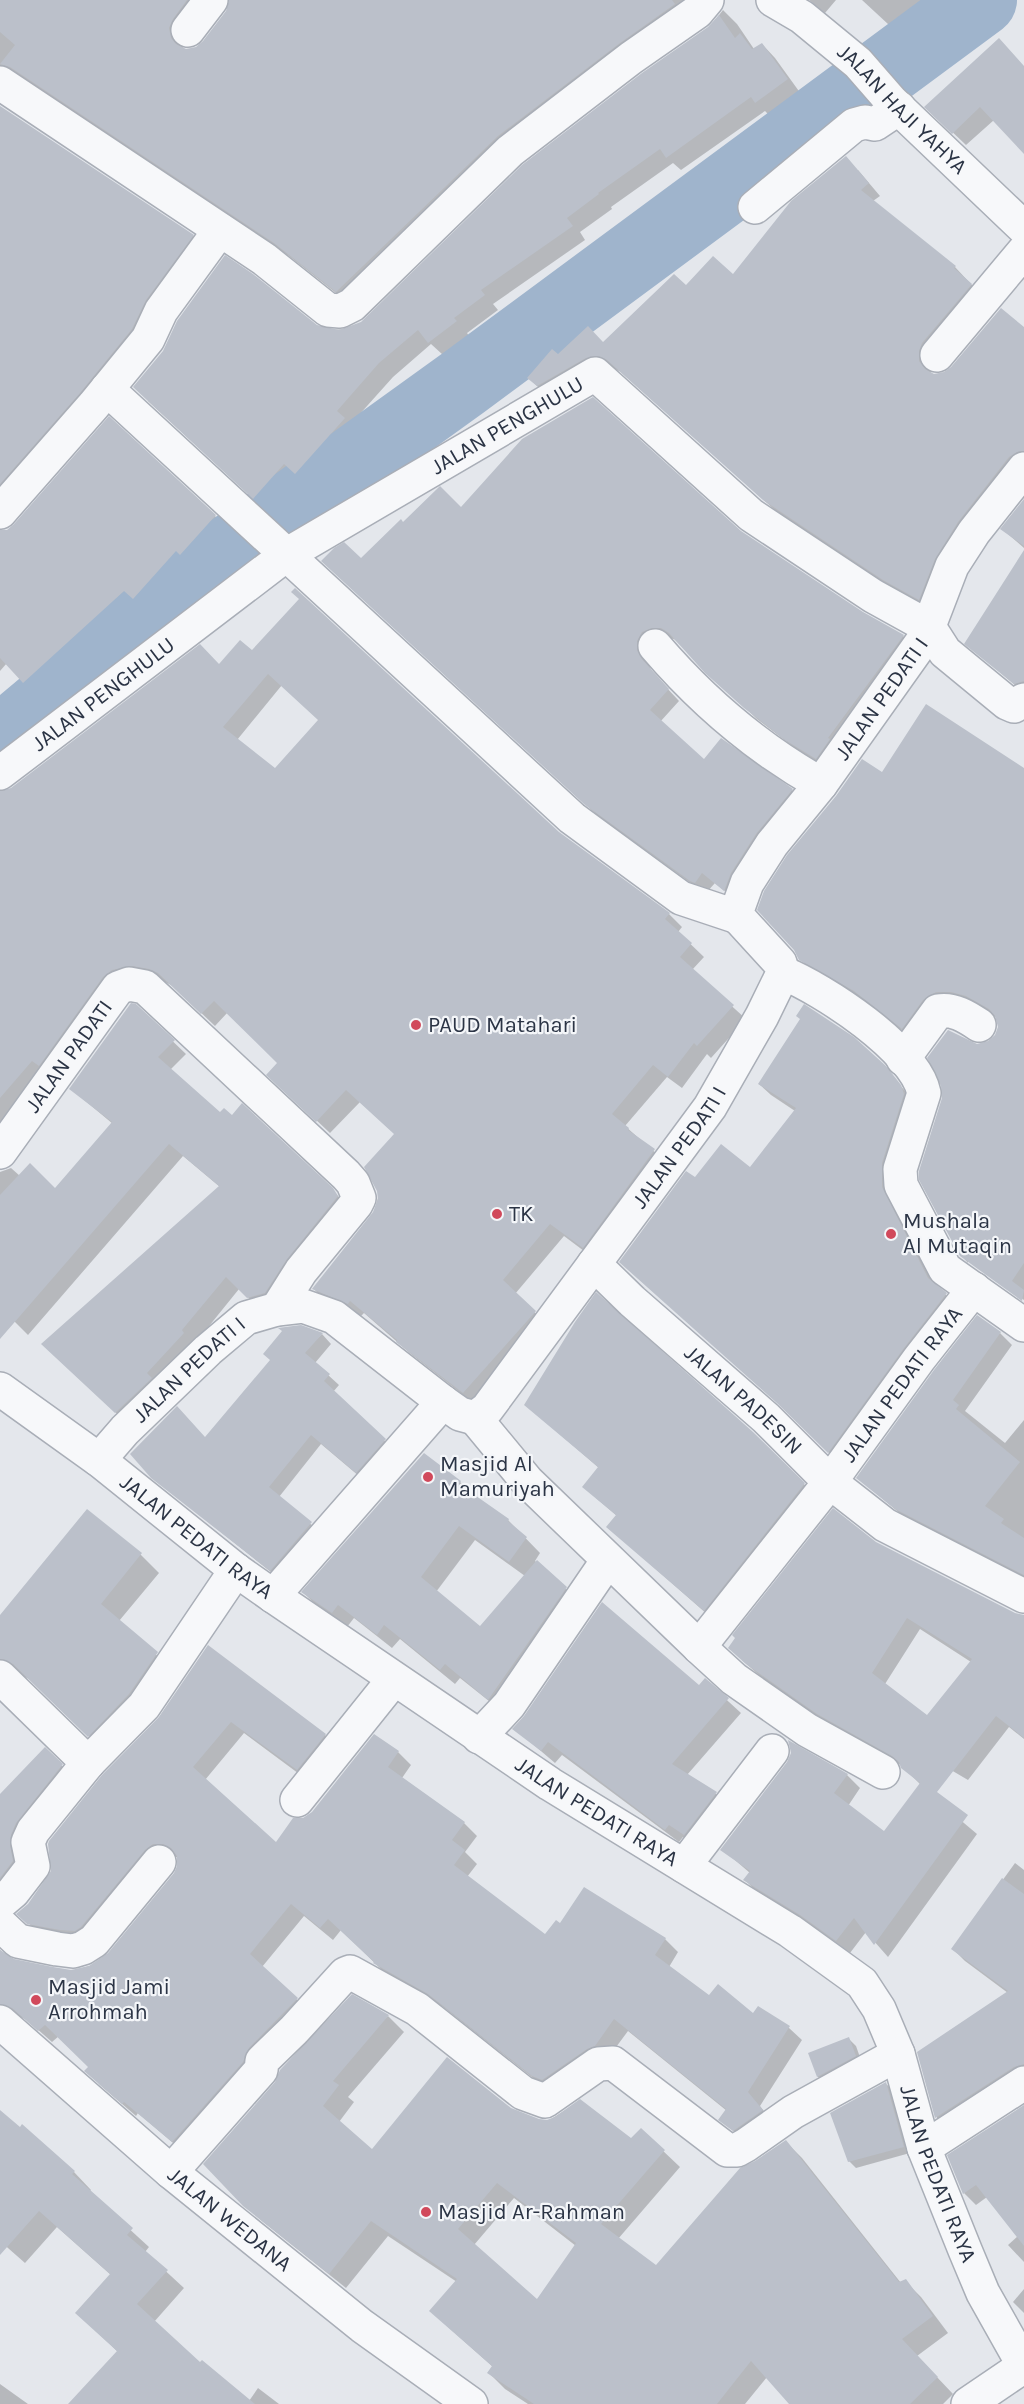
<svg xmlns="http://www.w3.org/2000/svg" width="1024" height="2404" font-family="Karla,sans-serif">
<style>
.shadow{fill:#0003;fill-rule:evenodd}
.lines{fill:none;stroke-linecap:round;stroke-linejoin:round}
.river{stroke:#9fb4cc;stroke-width:72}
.building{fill:#bbc0ca;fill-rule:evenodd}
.minor-casing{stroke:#a9aeb7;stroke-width:36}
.minor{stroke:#f7f8fa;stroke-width:33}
.poi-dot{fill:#d1495b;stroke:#f4f6f9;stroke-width:2}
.labels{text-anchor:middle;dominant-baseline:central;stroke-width:4.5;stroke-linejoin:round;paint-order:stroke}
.street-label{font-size:22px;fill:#2b3445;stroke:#f4f6f9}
.poi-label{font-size:22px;fill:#2b3445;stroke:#f4f6f9;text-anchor:start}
</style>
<rect width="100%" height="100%" fill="#e4e7ec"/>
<path class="shadow" d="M0,0H211L182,41L183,49L186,50L196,48L204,42L227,12L231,0H708L350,304L289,256L25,80L0,70Z
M809,0H836L825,13Z
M862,0H936L902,37Z
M723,10L737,24L754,49L762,44L775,58L801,94L770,116L765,111L681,170L673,163L611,207L612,209L580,232L585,240L493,304L498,310L467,333L469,336L443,355L431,344L393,377L350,425L358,433L309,486L298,477L268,511L148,401L316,326L326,330L349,329L366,320L709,28Z
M1024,67V151L994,120L966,145L926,107Z
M0,107L193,236L205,249L0,511Z
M858,170L880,196L873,201L955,267L983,297L930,364L931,374H945L1024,330V467L931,611L897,592L777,512L621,372L611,367L541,390L529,378L558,356L604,344L686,287L733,276Z
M1024,502V548L1002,529Z
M461,509L740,532L862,613L903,636L914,647L828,769L799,751L757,719L674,639L664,638L648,653V663L652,672L679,701L660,722L704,761L792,790L803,801L736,900L715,883L706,893L703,892L597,815L335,573L361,560L403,524Z
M215,516L227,529L193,567L189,563L146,611L138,603L37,694L7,663L0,671V532Z
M1024,553V693L966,643Z
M252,652L558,833L669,914L682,927L678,932L704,957L692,970L746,1019L711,1058L707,1054L682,1088L667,1077L625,1126L667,1163L596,1260L564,1236L515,1294L548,1325L476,1405L411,1354L364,1313L361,1316L326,1302L314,1289L374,1213L395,1134L360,1102L330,1133L281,1087L279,1063L228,1012L215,1026L173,986L163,981L137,979L0,1125V793L12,789L220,666ZM282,685L320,721L275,770L237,740Z
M1024,769V1300L968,1260V1263L961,1255L977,1045L989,1043L996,1036L999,1027L997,1018L980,1008L914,1040L868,1003L813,971L800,959L883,774Z
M136,1006L186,1054L170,1070L220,1114L336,1194L349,1208L262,1310L239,1289L129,1425L56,1357L220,1187L183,1156L28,1335L12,1319L0,1323V1172L11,1168L20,1176L55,1190L113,1124L71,1089Z
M885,1068L912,1099L894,1200L938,1288L958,1306L840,1464L792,1416L695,1179L750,1169L795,1111L771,1095L759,1084Z
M1000,1333L1012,1345L965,1411L1005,1443L1024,1420V1580L909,1521L858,1478Z
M322,1334L331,1344L315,1363L339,1385L333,1392L394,1450L366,1482L321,1444L279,1497L321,1533L281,1580L152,1477L205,1439Z
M526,1405L752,1433L816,1496L716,1622L608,1527L617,1516L596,1498L599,1468Z
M460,1482L476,1497L508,1520L540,1553L535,1561L581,1603L504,1713L460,1678L455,1684L400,1639L392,1648L354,1618L347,1627L318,1607L303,1592ZM475,1540L525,1576L480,1628L436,1592Z
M87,1511L141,1555L159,1573L119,1621L175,1672L107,1753L33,1681L23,1676L11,1678L0,1669V1617Z
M876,1543L1015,1614L1024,1616V1739L1009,1727L968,1780L951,1770L932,1796L977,1834L888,1957L866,1932L850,1953L815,1928L758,1893L745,1880L750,1873L722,1849L788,1763L792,1753L790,1743L847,1775L860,1788L848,1806L885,1833L921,1785L901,1765L831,1726L760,1676L742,1660ZM920,1629L971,1662L927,1717L885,1684Z
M208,1647L325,1735L337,1748L310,1782L244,1733L205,1780L276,1844L304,1819L398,1752L411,1765L402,1778L464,1823L477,1836L465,1852L477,1864L467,1877L546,1936L561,1926L665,1939L678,1952L669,1967L709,1997L754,2015L758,2008L789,2028L802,2040L760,2106L774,2124L747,2143L720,2119L727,2111L628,2031L608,2058L547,2089L443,2007L388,1976L341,1930L333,1940L304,1916L262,1967L310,2012L186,2154L138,2113L136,2116L99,2084L90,2067L59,2036L52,2042L27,2020L0,2007V1950L13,1961L71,1971L93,1965L110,1954L175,1875L179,1865L178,1857H166L94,1939L42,1936L19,1914L29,1905Z
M705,1680L741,1713L687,1775L716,1794L729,1807L698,1847L683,1837L679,1842L562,1755L555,1763L515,1729L699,1687Z
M45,1749L74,1778L0,1904V1797Z
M1015,1863L1024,1870V2081L949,2129L937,2118L919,2052L1008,1993L965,1961L953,1949Z
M388,2016L404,2032L348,2097L354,2102L339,2122L373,2151L516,2112L538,2120L548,2121L580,2101L632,2141L641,2130L680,2167L618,2239L656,2267L756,2163L786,2142L802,2158L901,2283L905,2281L921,2297L948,2333L917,2356L953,2394L943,2404H791L767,2377L745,2404H528L505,2389L489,2373L493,2367L447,2326L457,2282L388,2236L346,2288L262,2221L205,2164ZM514,2198L576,2246L538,2302L474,2245Z
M849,2039L856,2046L862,2063L825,2083L818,2077L810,2053Z
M886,2084L893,2090L910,2153L856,2168L849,2161Z
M1024,2107V2262L1008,2245L1018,2236L987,2197L976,2205L964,2193Z
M0,2112L20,2129L22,2126L74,2172L91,2190L89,2192L149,2247L145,2252L184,2288L154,2322L201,2364L249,2401L258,2388L279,2404H70L118,2352L77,2313L111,2275L57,2227L25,2263L0,2241Z
M1024,2289V2313L1013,2302Z
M0,2384L28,2404H0Z"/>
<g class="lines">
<path class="river" d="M0,742L212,564L463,383L981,0"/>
</g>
<path class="building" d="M0,0H187L173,19L169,28L171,38L176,44L186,49L196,47L203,41L226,11L229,0H672L675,4L620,43L498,136L336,292L274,243L10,67L0,64L15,45L0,32Z
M719,15L735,38L740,33L752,49L762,43L788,79L755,103L751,97L666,158L660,149L598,193L599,194L567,218L573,226L481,290L485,295L454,318L457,321L428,343L418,330L379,363L337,411L345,418L295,474L284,464L253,499L133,387L163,351L177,321L225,255L253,274L317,325L339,330L361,322L522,165L642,73L708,27Z
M999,38L1024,66V154L980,107L952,134L924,107Z
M0,106L194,235L146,300L132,329L80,393L0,484Z
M846,156L869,183L861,190L956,266L954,268L972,284L922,343L919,351V361L925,369L934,374L944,372L951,367L1001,308L1024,327V451L1017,452L1009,457L958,522L935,559L919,600L883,580L763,500L607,360L598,356L586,358L537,386L527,378L552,349L558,354L588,326L603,342L674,274L686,285L713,256L733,274L791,201Z
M593,397L741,531L863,612L904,635L828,738L830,739L816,759L785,740L744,708L705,673L669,633L661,628H652L642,632L637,641V650L641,658L669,689L650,710L704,759L721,738L793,789L756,834L731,873L724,891L702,873L695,883L690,881L584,804L321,561L334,548L344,542L361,558L401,519L403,522L440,486L461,507L522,439Z
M109,416L216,515L180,555L176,551L133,599L124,591L23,683L0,658V530H7L14,524Z
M1024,499V546L1000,529Z
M1024,550V681L1014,684L964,644Z
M295,588L559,832L670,913L665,919L692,943L680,957L734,1005L697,1046L694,1043L668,1077L653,1065L612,1114L629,1128L628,1130L655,1149L583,1248L550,1224L503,1280L536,1311L463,1393L396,1342L397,1340L350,1301L348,1304L312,1289L373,1212L378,1199L377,1191L364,1167L394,1134L346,1090L316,1122L266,1075L277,1063L214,1001L201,1014L158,973L149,969L132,966L112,970L103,977L39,1066L32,1061L0,1098V791L11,788L200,644L219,664L240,640L252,650L299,599L291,592ZM268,674L318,720L275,768L223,727Z
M926,704L1024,768V1263L1012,1281L1024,1290L1022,1301L960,1256L919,1180V1171L942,1098L941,1086L927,1058L948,1030L977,1044L988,1041L995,1035L998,1027L995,1016L989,1009L966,996L951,992H936L923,1000L902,1029L854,991L799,960L794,950L757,910L764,891L787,855L836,796L862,759L882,772Z
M131,1003L136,1004L175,1040L158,1057L220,1112L224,1108L232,1115L242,1103L333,1188L338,1196L287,1259L265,1293L247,1298L226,1277L182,1330L184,1333L147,1373L152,1378L115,1413L41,1344L219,1186L169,1144L0,1339V1195L30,1163L55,1188L112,1122L69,1089Z
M804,1004L854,1037L886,1066L901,1085L904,1094L882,1163V1187L928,1278L947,1293L904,1348L828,1453L778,1404L619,1262L686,1171L695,1177L721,1144L750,1167L796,1108L758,1084L800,1019L796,1016Z
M596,1292L753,1432L805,1483L704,1611L606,1527L616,1515L582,1487L598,1467L524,1405L575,1322Z
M977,1315L1001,1332L953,1400L959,1405L956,1409L1020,1462L985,1506L1004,1519L1001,1523L1024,1538V1575L895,1509L856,1478L934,1370Z
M301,1325L323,1333L305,1353L330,1374L324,1381L386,1439L356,1473L311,1435L269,1487L312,1522L270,1571L151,1478L130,1454L177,1406L205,1437L270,1360L263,1354L282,1331L278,1328Z
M424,1453L461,1481L459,1484L509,1519L508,1521L527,1537L509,1562L459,1526L421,1577L480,1626L537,1560L567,1587L488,1700L445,1664L440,1670L384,1625L377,1635L338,1605L332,1613L301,1592Z
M833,1508L876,1542L1015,1613L1024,1615V1738L996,1716L937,1792L968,1815L874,1945L854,1918L836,1941L800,1915L743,1880L750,1871L720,1850L787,1762L791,1753L788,1740L848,1774L834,1793L884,1831L920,1783L901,1768L899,1762L892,1756L817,1714L746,1664L728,1648L735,1638L732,1635ZM907,1618L972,1659L927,1715L872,1673Z
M87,1509L142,1553L101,1604L158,1652L129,1694L88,1737L13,1664L0,1659V1615Z
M602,1602L699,1685L705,1678L729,1698L672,1764L717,1792L684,1835L669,1825L665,1830L548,1742L541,1751L512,1729L524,1716Z
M208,1645L326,1734L297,1770L231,1722L193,1767L276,1842L293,1818H303L312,1812L374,1734L399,1751L388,1767L465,1822L452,1840L465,1850L454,1865L545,1934L556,1920L560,1923L584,1887L666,1938L655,1955L709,1995L718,1984L753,2013L758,2006L790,2026L748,2092L763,2110L733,2131L718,2120L726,2109L614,2019L595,2046L587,2049L542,2080L532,2076L428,1994L373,1963L374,1962L328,1919L320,1928L291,1904L250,1954L298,1998L249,2048L243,2062L172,2142L124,2102L122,2104L84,2071L88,2067L45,2025L38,2031L12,2008L0,2004V1950L14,1959L53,1967L71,1970L89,1966L108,1953L174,1873L177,1866V1856L171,1848L163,1844H153L145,1850L81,1927L75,1931L60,1930L27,1924L16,1914L28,1904L51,1871L48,1844L49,1841L102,1775L159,1717Z
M45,1747L63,1764L16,1823L11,1835L10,1845L13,1861L0,1878V1794Z
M1002,1878L1024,1894V2064L1014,2067L935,2118L917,2052L1008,1991L951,1949Z
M352,1994L389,2015L333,2081L339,2085L323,2106L372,2149L447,2057L511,2108L539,2119L547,2120L555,2117L580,2099L631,2138L641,2128L665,2150L601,2224L656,2265L740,2168L755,2161L786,2140L899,2282L906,2279L933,2316L902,2339L938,2377L910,2404H789L751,2361L717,2404H534L487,2373L492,2366L429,2311L457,2279L371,2221L329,2274L243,2206L203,2164L275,2082L280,2070ZM497,2183L576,2243L537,2299L458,2229Z
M849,2037L856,2056L817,2077L808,2053Z
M886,2082L904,2147L848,2162L830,2113Z
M1024,2105V2246L976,2185L963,2194L947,2155Z
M0,2110L20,2127L22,2124L75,2171L72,2174L133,2228L127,2235L168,2270L137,2304L200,2362L202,2360L255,2404H68L117,2351L75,2313L110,2274L39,2211L0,2255Z"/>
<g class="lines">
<defs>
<g id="minor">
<path id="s1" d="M773,0L802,17L858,63L892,102L1024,228"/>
<path d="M188,30L211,0"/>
<path d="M0,83L264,259L328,310L340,311L352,305L510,151L631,58L697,12L707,0"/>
<path d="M755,207L854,125L865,122L875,124L899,108"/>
<path d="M937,355L1024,251"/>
<path d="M107,389L572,818L681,898L738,917"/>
<path d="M0,512L94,405L148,339L161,311L220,230"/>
<path d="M655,646C703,702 757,748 821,784"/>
<path id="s2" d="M0,773L286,555L595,374L751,515L873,596L929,627L945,652L1007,703L1014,706L1024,700"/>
<path d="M783,973C823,989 915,1049 924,1093L900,1169L901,1185L945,1269L1024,1325"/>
<path d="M903,1059L938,1011C953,1008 967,1017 979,1025"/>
<path id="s3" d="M0,1152L118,988L129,984L145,987L346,1175L353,1183L359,1198L356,1204L301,1271L277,1309"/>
<path id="s4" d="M594,1264L632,1301L766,1418L830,1482L885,1525L1024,1596"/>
<path id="s5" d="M0,1389L99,1460L236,1570L273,1596L550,1784L790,1931L862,1983L879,2009L898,2054L924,2148L965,2250L983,2293L1024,2366"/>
<path id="s6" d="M475,1418L487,1409L710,1107L762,1016L783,973L780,963L738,917V908L747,883L772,844L821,784L924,639L952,566L974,532L1024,469"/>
<path d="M475,1418L527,1481L699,1647L734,1679L807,1730L883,1772"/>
<path id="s7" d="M99,1460L125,1430L208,1350L246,1318L277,1309L303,1306L334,1317L443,1402L460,1414L475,1418"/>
<path d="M273,1596L443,1402"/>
<path id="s8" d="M699,1647L830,1482L919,1359L974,1289"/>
<path d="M0,1677L88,1763L144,1706L236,1570"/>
<path d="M479,1737L509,1705L608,1560"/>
<path d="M297,1800L394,1679"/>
<path d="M684,1866L772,1751"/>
<path d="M0,1903L13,1892L33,1866L28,1842L33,1831L88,1763"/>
<path d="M0,1924L18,1941L57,1949L73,1951L83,1948L94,1941L159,1862"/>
<path id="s9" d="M0,2022L171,2172L362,2326L471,2404"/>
<path d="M924,2148L1024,2083"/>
<path d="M171,2172L261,2070L262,2061L294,2030L345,1974L350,1972L417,2009L523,2093L545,2101L598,2064L613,2063L727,2150H737L746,2145L793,2112L898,2054"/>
<path d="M968,2404L1024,2366"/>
</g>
</defs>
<use href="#minor" class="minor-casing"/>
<use href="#minor" class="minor"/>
</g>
<g class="poi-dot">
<circle cx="416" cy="1025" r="6"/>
<circle cx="497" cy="1214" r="6"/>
<circle cx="891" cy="1234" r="6"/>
<circle cx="428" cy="1477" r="6"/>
<circle cx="36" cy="2000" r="6"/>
<circle cx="426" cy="2212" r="6"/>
</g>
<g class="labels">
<g class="street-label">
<text stroke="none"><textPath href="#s1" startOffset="170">JALAN HAJI YAHYA</textPath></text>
<text stroke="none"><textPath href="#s2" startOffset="616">JALAN PENGHULU</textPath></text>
<text stroke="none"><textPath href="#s2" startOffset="130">JALAN PENGHULU</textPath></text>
<text stroke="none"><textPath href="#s6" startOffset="880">JALAN PEDATI I</textPath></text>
<text stroke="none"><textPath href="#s3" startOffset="118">JALAN PADATI</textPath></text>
<text stroke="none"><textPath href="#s6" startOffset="340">JALAN PEDATI I</textPath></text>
<text stroke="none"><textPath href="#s7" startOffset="128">JALAN PEDATI I</textPath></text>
<text stroke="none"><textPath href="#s8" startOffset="332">JALAN PEDATI RAYA</textPath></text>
<text stroke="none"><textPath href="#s4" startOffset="202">JALAN PADESIN</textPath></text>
<text stroke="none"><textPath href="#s5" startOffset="246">JALAN PEDATI RAYA</textPath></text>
<text stroke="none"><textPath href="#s5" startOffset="732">JALAN PEDATI RAYA</textPath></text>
<text stroke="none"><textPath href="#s5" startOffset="1254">JALAN PEDATI RAYA</textPath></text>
<text stroke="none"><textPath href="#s9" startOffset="303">JALAN WEDANA</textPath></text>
</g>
<g class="poi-label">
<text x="428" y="1025">PAUD Matahari</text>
<text x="509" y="1214">TK</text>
<text x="903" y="1221">Mushala<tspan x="903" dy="25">Al Mutaqin</tspan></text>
<text x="440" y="1464">Masjid Al<tspan x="440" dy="25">Mamuriyah</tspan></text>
<text x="48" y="1987">Masjid Jami<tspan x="48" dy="25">Arrohmah</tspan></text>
<text x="438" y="2212">Masjid Ar-Rahman</text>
</g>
</g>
</svg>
